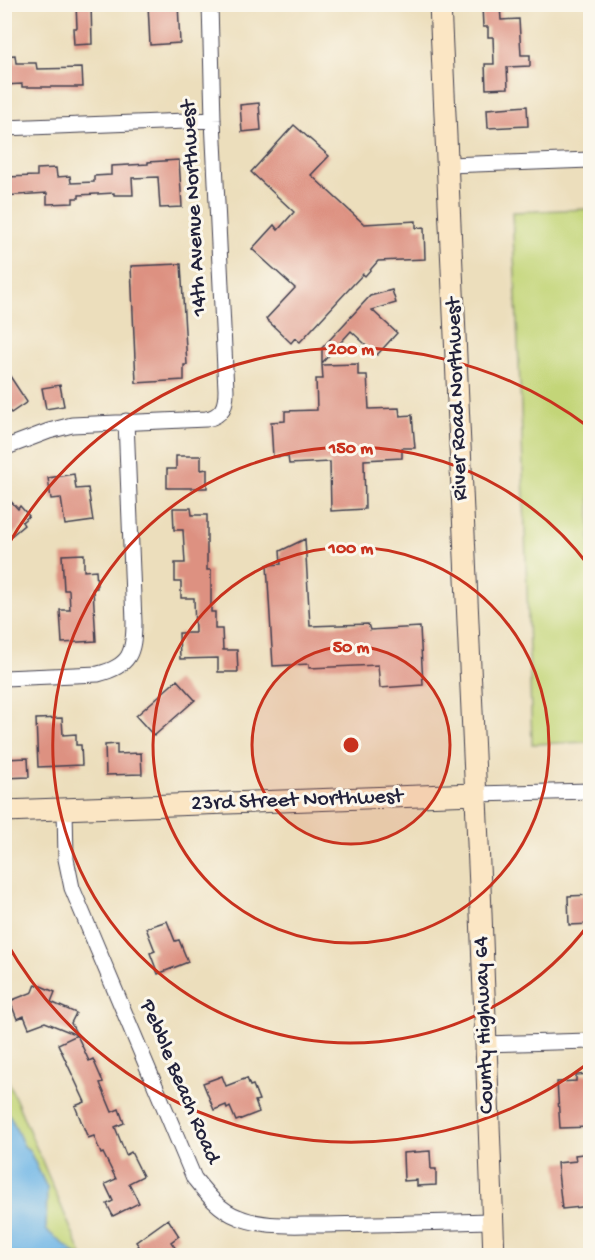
<svg xmlns="http://www.w3.org/2000/svg" width="595" height="1260" font-family="'Gochi Hand',sans-serif">
<style>
.green{fill:#c3d578;stroke:#727c5a;stroke-width:1.5}
.water{fill:#6fb6e6;stroke:#486c90;stroke-width:1.5}
.building{fill:#dd9181}
.lines{fill:none;stroke-linecap:round;stroke-linejoin:round}
.street-casing{stroke:#403e4e;stroke-width:17}
.secondary-casing{stroke:#403e4e;stroke-width:23}
.street{stroke:#fff;stroke-width:15}
.secondary{stroke:#fbe6c4;stroke-width:21}
.ring{fill:none;stroke:#c8321e;stroke-width:3}
.labels{text-anchor:middle;dominant-baseline:central;stroke-width:6;stroke-linejoin:round;paint-order:stroke}
.street-label{font-size:22px;fill:#22223b;stroke:#fbf7ec}
.centre{fill:#c8321e;stroke:#fbf7ec;stroke-width:3}
.ring-label{font-size:18px;text-anchor:middle;font-weight:bold;fill:#c8321e;stroke:#fbf7ec;stroke-width:6;stroke-linejoin:round;paint-order:stroke}
</style>
<rect width="100%" height="100%" fill="#fbf7ec"/>
<filter id="ink" filterUnits="userSpaceOnUse"><feTurbulence type="fractalNoise" baseFrequency=".0167" numOctaves="2"/><feDisplacementMap in="SourceGraphic" scale="12" xChannelSelector="R" yChannelSelector="G"/><feConvolveMatrix kernelMatrix="1 2 1 2 8 2 1 2 1" color-interpolation-filters="sRGB"/></filter>
<filter id="wash" filterUnits="userSpaceOnUse"><feTurbulence type="fractalNoise" baseFrequency=".008" numOctaves="4" result="noise"/><feDisplacementMap in="SourceGraphic" scale="24" xChannelSelector="R" yChannelSelector="G"/><feGaussianBlur stdDeviation="1.35" result="paint"/><feColorMatrix in="noise" values="0 0 0 0 0 0 0 0 0 0 0 0 0 0 0 0 0 1.4 0 .05"/><feComposite in="paint" operator="in"/></filter>
<g filter="url(#wash)">
<rect width="100%" height="100%" fill="#ecdebc"/>
<path class="green" d="M590,209V742L532,744L521,408L512,212Z
M5,1074L82,1255H5Z"/>
<path class="water" d="M5,1105L24,1146L29,1150L47,1188L46,1230L77,1255H5Z"/>
<g id="blocks">
<path class="building" d="M76,4H91L92,44L74,45L73,28H77Z
M148,4H178L180,43L150,45Z
M500,5L501,20L519,19L521,55H530V66L507,67L508,88L486,89L485,64H494L493,37H488V27H483L482,6Z
M15,55L16,63H36L37,69L82,68L83,87H22V84L4,85V56Z
M259,103L261,130L242,132L240,105Z
M527,106L528,126L488,128L487,109Z
M294,125L329,156L311,175L364,224L416,221V228L424,227L425,259L378,261L365,276L363,274L300,342L295,338L291,343L266,319L295,288L252,249L274,225L278,230L294,212L251,172Z
M179,160L182,207L160,208L158,177L132,178L133,195H114V193L79,195V198H73V203L47,204V193L4,196V177L37,176V169L56,168L57,177L70,176L71,183L94,182V176L111,175V166L148,164V162Z
M181,264L187,365H184V380L136,383L131,266Z
M392,290L396,303L372,310L397,333L377,355L351,331L322,363V348L370,296Z
M358,364V375H367L369,409L399,408L400,416L412,415L415,448H402V458L364,460L365,509L331,511L330,462L289,464L288,456L273,457L271,422L285,421V411L317,410L316,379H323L322,365Z
M4,367L27,402L11,413L4,404Z
M60,385L64,406L46,409L42,388Z
M176,456H201V470L207,469V488H167V469H176Z
M74,474L76,489L88,488L93,521L65,525L61,498L51,499L48,478Z
M4,494L18,509L20,506L29,516L22,522L24,525L4,542Z
M173,508H191L192,515H207V570H211V612H215V629H222L223,650H237L238,672H218V658L180,659L179,633H195L194,598H181V582H175V563H185L183,530H174Z
M305,539L310,626L368,624L370,630L420,627L423,685L380,688L378,665L309,668V664L273,666L267,565L281,564L280,551Z
M84,554V571L96,570L97,588L93,589L96,641L62,643L60,610H70L69,590H64L62,555Z
M177,680L195,700L154,736L136,716Z
M62,718L63,735L76,734V745H81L82,765L38,767L36,719Z
M117,744V754L141,753L142,774L106,775L105,745Z
M28,758L29,777L4,778V759Z
M591,895V924L569,925L568,896Z
M167,921L175,941L179,940L188,962L158,974L150,953L155,951L146,928Z
M36,984L55,992L51,1002L76,1013L71,1023L77,1035L45,1022L29,1028L24,1016L17,1019L10,1001L33,992Z
M77,1035L89,1061L93,1059L103,1082L100,1083L112,1112L119,1109L124,1123L115,1127L126,1155L131,1152L143,1176L129,1183L139,1203L113,1216L107,1204L113,1201L105,1184L116,1179L103,1153L101,1154L94,1136L88,1138L75,1106L85,1102L58,1044Z
M591,1074V1127L560,1128L557,1082L576,1081V1075Z
M222,1076L226,1086L247,1078L250,1086L253,1085L259,1100L255,1101L259,1112L236,1121L230,1107L227,1109L226,1105L214,1110L203,1083Z
M430,1151L431,1169H436V1185L417,1186V1180L404,1181L403,1153Z
M591,1153V1206L562,1209L557,1163L576,1161L575,1155Z
M168,1219L179,1236L171,1242L181,1256H126L139,1246L136,1242Z"/>
</g>
</g>
<g filter="url(#ink)">
<use href="#blocks" fill-opacity="0" stroke="#403e4e" stroke-width="1.5"/>
<g class="lines">
<defs>
<path id="street" d="M4,128L213,120
M448,165L590,160
M4,448L49,431L72,425L206,419C223,416 226,405 226,390L213,120L210,4
M4,678L98,674C130,666 134,653 134,622L126,421
M475,794L590,791
M65,809L66,859L72,888L194,1178C206,1193 219,1210 238,1217C261,1227 290,1225 315,1225C374,1225 434,1222 493,1221
M485,1044L590,1041"/>
<path id="secondary" d="M440,4L480,887L494,1256
M4,811L475,794"/>
</defs>
<use href="#street" class="street-casing"/>
<use href="#secondary" class="secondary-casing"/>
<use href="#street" class="street"/>
<use href="#secondary" class="secondary"/>
</g>
</g>
<circle cx="351" cy="745" r="99" fill="#c8321e" fill-opacity=".12"/>
<g class="ring">
<circle cx="351" cy="745" r="99"/>
<circle cx="351" cy="745" r="198"/>
<path d="M589 924A298 298 0 1 1 589 566"/>
<path d="M590 1062A397 397 0 0 1 5 940M5 550A397 397 0 0 1 590 428"/>
</g>
<g class="labels">
<g class="street-label">
<text transform="translate(195 208) rotate(-93)">14th Avenue Northwest</text>
<text transform="translate(458 399) rotate(-92)">River Road Northwest</text>
<text transform="translate(297 801) rotate(-2)">23rd Street Northwest</text>
<text transform="translate(485 1025) rotate(-92)">County Highway 64</text>
<text transform="translate(179 1082) rotate(67)">Pebble Beach Road</text>
</g>
</g>
<circle cx="351" cy="745" r="9" class="centre"/>
<g class="ring-label">
<text x="351" y="354">200 m</text>
<text x="351" y="453">150 m</text>
<text x="351" y="553">100 m</text>
<text x="351" y="652">50 m</text>
</g>
<rect width="595" height="1260" fill="none" stroke="#fbf7ec" stroke-width="24"/>
</svg>
